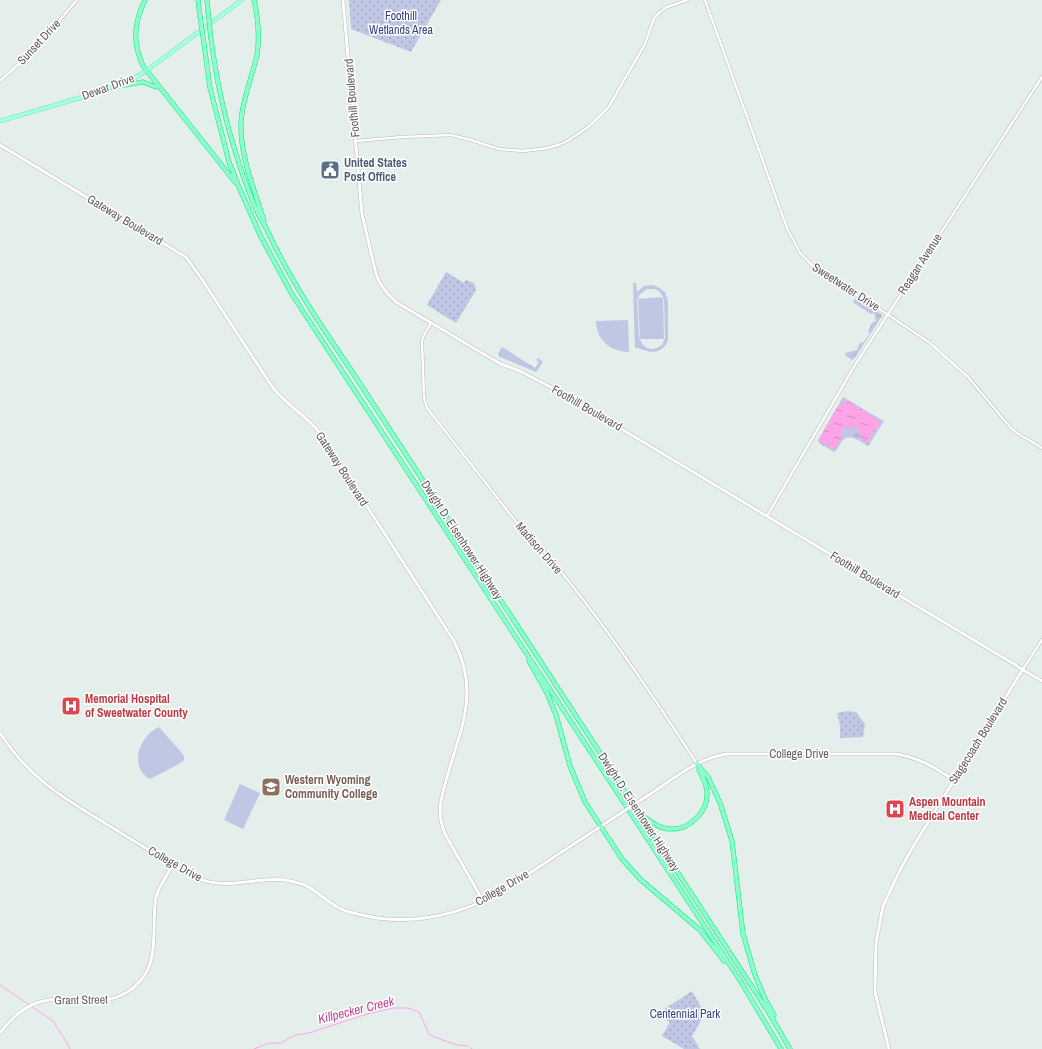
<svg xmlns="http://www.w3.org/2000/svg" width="1042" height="1049" font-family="'Archivo Narrow',sans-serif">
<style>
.grass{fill:url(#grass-tufts)}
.park{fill:url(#park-dots)}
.garden{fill:#c0c7e5;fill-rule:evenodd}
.water{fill:url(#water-ripples)}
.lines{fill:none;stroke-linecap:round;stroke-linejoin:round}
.stream{stroke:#fda4e6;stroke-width:1}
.tertiary-casing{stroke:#beb6ba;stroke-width:3.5}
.secondary-casing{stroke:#c0b7bc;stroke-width:4}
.primary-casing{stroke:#5cefac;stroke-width:4.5}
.motorway-casing{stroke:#04ed7c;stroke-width:5}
.tertiary{stroke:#fff;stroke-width:2.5}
.secondary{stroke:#fff;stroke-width:3}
.primary{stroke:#a9fde1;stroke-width:3.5}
.motorway{stroke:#8efbcc;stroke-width:4}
.secondary-bridge-casing{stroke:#c0b7bc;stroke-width:4;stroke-linecap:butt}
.motorway-bridge-casing{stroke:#04ed7c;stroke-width:5;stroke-linecap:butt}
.secondary-bridge{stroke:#fff;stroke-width:3}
.motorway-bridge{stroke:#8efbcc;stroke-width:4}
.labels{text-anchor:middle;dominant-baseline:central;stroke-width:3;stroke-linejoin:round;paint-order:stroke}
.park-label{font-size:12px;fill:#374287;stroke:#fff}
.street-label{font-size:12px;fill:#645c61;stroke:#fff}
.service-label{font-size:12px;font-weight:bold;fill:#4e5e75;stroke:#fff;text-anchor:start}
.health-label{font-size:12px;font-weight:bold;fill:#be3a42;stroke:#fff;text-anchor:start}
.education-label{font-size:12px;font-weight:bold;fill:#785e54;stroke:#fff;text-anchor:start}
.water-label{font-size:13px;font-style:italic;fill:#c14797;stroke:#fff}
</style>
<defs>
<pattern id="grass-tufts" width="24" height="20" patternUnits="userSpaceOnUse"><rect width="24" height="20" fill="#c0c7e5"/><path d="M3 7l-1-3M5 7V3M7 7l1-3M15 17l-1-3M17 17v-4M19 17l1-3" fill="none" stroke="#a0a5bd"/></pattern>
<pattern id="park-dots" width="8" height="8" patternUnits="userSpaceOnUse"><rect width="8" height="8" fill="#c0c7e5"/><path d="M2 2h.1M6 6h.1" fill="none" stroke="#a0a5bd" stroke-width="1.8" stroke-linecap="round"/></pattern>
<pattern id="water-ripples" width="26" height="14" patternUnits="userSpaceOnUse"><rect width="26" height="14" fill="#fda4e6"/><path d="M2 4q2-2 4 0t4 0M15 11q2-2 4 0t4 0" fill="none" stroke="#d089be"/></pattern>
</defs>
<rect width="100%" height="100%" fill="#e4eeea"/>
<path class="grass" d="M855,299L881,314L882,316L854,359L852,360L846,356L845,353L857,350L860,342L863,343L870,333L868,331L873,322L876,321L874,313L871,314L854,303L853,301Z
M502,347L535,368L539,362L536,360L538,358L543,362L536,372L500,357L498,353Z
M843,397L884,421L869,445L868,446C860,441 849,432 842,441C839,445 838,449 834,452L819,443L818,440Z"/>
<path class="park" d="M349,0H441L411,52L351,29Z
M446,272L464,283L466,280L474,283L476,290L456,323L427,305Z
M847,711L856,712L865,724L863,737L840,738V725L837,713Z
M692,991L705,1014L692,1036L700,1049H684L662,1036L670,1022L662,1018L658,1019L660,1012Z"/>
<path class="garden" d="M633,283H636L637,292L644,286L652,285L658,287L665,292L668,300V340C665,349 657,354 647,351C642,350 640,348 635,348ZM647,289H654L659,291L664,299L665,338L662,345L657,348L652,349L647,348L642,344L639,337L637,300L640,294Z
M660,297L663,298L664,339H640L638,299Z
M628,320L629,352C610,351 597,341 596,321Z
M159,727L181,752L184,756V760L179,764L150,779C128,767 140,735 159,727Z
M240,784L260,793L243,829L224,820Z"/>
<path class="water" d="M846,401H848L882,422L879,424L867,443L863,441L856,427H846L841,431L842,439L834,449L820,441L819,439L838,406Z"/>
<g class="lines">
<path class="stream" d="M0,985L53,1021L67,1043L70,1049
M254,1049L269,1043H281L289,1038L296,1035L309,1033L367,1014L393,1008H408L419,1012L429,1034L434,1037L457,1045L468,1046L472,1049"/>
<defs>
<path id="tertiary" d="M705,0L787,228L800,253L818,271L887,314L930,343L968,377L1010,427L1017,433L1042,448
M0,81L35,49L77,0
M356,141L402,137L451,135L471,140L499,149L523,151L548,148L561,144L569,140L588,127L608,108L645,44L654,18L660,12L667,7L687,0
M431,323L423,337L422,342L424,397L427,408L528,537C534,543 542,549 548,556C603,621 651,692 697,764
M767,516L855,365L1042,77
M1023,669L1042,640"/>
<path id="secondary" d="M343,0L362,214L376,274C380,286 387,294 396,302L487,356L501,364L522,372L558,391L1042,681
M0,145L186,257L201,278L273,388C287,405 305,415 319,432L454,641C480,691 461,728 447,777C441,799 436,812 445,834L483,901
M0,733C30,780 67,800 113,828C140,845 167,861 194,877C230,893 261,873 295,882C310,885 319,895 331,903C340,910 351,913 362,915C402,925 448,918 485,900C505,890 523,877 542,865C566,849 591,833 615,817
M647,796C672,780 697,758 727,754H896C920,758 934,767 954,780
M0,1033C9,1021 20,1010 34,1004C71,989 110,1017 141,980C160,958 151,924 156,897C159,886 167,875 173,865
M889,1049L875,992L876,943L883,906L901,868L914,845L1023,669"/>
<path id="primary" d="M0,121L93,94L131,80L146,71L242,0"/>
<path id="motorway" d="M145,0C134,23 132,42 143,66L235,182
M198,0L200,16
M207,0L208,11
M254,0C258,18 260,36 257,55C252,78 242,99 241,123C240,156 254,189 264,221
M211,39C218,93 231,146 251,197C255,209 261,219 267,230C291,282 323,329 355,376L769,1013L790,1049
M204,44L210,88L229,162L238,185L261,237L293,296L741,982L781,1049
M112,87L143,82L156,87
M529,661L547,693L556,715L570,766L585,802L622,859L641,880L700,930L724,961
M697,764L708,777L720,803L732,841L743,934L755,975L765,999L774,1015
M643,816C651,822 660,829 671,829C689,830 708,812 707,793C707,785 703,777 699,770"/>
</defs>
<use href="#tertiary" class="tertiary-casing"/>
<use href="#secondary" class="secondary-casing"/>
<use href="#primary" class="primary-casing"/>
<use href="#motorway" class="motorway-casing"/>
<use href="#tertiary" class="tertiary"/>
<use href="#secondary" class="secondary"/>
<use href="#primary" class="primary"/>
<use href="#motorway" class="motorway"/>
<defs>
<path id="secondary-bridge" d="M615,817L647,796"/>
<path id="motorway-bridge" d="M208,11L211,39
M200,16L204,44"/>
</defs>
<use href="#secondary-bridge" class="secondary-bridge-casing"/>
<use href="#motorway-bridge" class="motorway-bridge-casing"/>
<use href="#secondary-bridge" class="secondary-bridge"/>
<use href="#motorway-bridge" class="motorway-bridge"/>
</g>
<defs>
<symbol id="civic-square" viewBox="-11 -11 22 22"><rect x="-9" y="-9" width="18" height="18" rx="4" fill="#5c6f8a" stroke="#fff"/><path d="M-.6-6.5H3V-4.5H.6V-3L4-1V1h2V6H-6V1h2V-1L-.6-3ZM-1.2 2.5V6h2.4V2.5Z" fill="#fff"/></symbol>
<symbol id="hospital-square" viewBox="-11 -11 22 22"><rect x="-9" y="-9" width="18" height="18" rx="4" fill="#e0444e" stroke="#fff"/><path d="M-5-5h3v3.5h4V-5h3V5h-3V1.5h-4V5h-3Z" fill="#fff"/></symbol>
<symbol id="university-square" viewBox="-11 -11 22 22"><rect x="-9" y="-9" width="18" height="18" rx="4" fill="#8d6e63" stroke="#fff"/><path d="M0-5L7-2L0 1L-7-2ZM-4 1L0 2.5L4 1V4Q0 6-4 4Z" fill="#fff"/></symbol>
</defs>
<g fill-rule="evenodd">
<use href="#civic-square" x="319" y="159" width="22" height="22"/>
<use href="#hospital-square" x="60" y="695" width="22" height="22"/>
<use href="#university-square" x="260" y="776" width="22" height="22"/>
<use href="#hospital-square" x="884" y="798" width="22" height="22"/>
</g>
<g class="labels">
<g class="park-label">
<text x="401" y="16">Foothill<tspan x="401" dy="14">Wetlands Area</tspan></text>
<text x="685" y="1014">Centennial Park</text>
</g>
<g class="street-label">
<text transform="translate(39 42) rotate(-47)">Sunset Drive</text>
<text transform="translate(108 87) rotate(-20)">Dewar Drive</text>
<text transform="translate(352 98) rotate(-95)">Foothill Boulevard</text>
<text transform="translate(125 220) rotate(31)">Gateway Boulevard</text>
<text transform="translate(920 264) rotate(-57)">Reagan Avenue</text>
<text transform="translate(846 287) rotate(33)">Sweetwater Drive</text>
<text transform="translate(587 408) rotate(30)">Foothill Boulevard</text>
<text transform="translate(342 469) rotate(57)">Gateway Boulevard</text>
<text transform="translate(462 540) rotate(57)">Dwight D. Eisenhower Highway</text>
<text transform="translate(539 548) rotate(49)">Madison Drive</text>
<text transform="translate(865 575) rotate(31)">Foothill Boulevard</text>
<text transform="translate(978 741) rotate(-58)">Stagecoach Boulevard</text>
<text x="799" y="754">College Drive</text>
<text transform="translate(639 812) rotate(57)">Dwight D. Eisenhower Highway</text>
<text transform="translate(175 864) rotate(29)">College Drive</text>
<text transform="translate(502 888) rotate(-30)">College Drive</text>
<text transform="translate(81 1000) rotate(-1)">Grant Street</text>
</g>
<g class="service-label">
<text x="344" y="163">United States<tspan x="344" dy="14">Post Office</tspan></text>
</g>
<g class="health-label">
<text x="85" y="699">Memorial Hospital<tspan x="85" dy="14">of Sweetwater County</tspan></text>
<text x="909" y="802">Aspen Mountain<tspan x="909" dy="14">Medical Center</tspan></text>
</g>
<g class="education-label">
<text x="285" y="780">Western Wyoming<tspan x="285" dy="14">Community College</tspan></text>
</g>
<g class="water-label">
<text transform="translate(356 1010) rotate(-14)">Killpecker Creek</text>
</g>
</g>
</svg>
